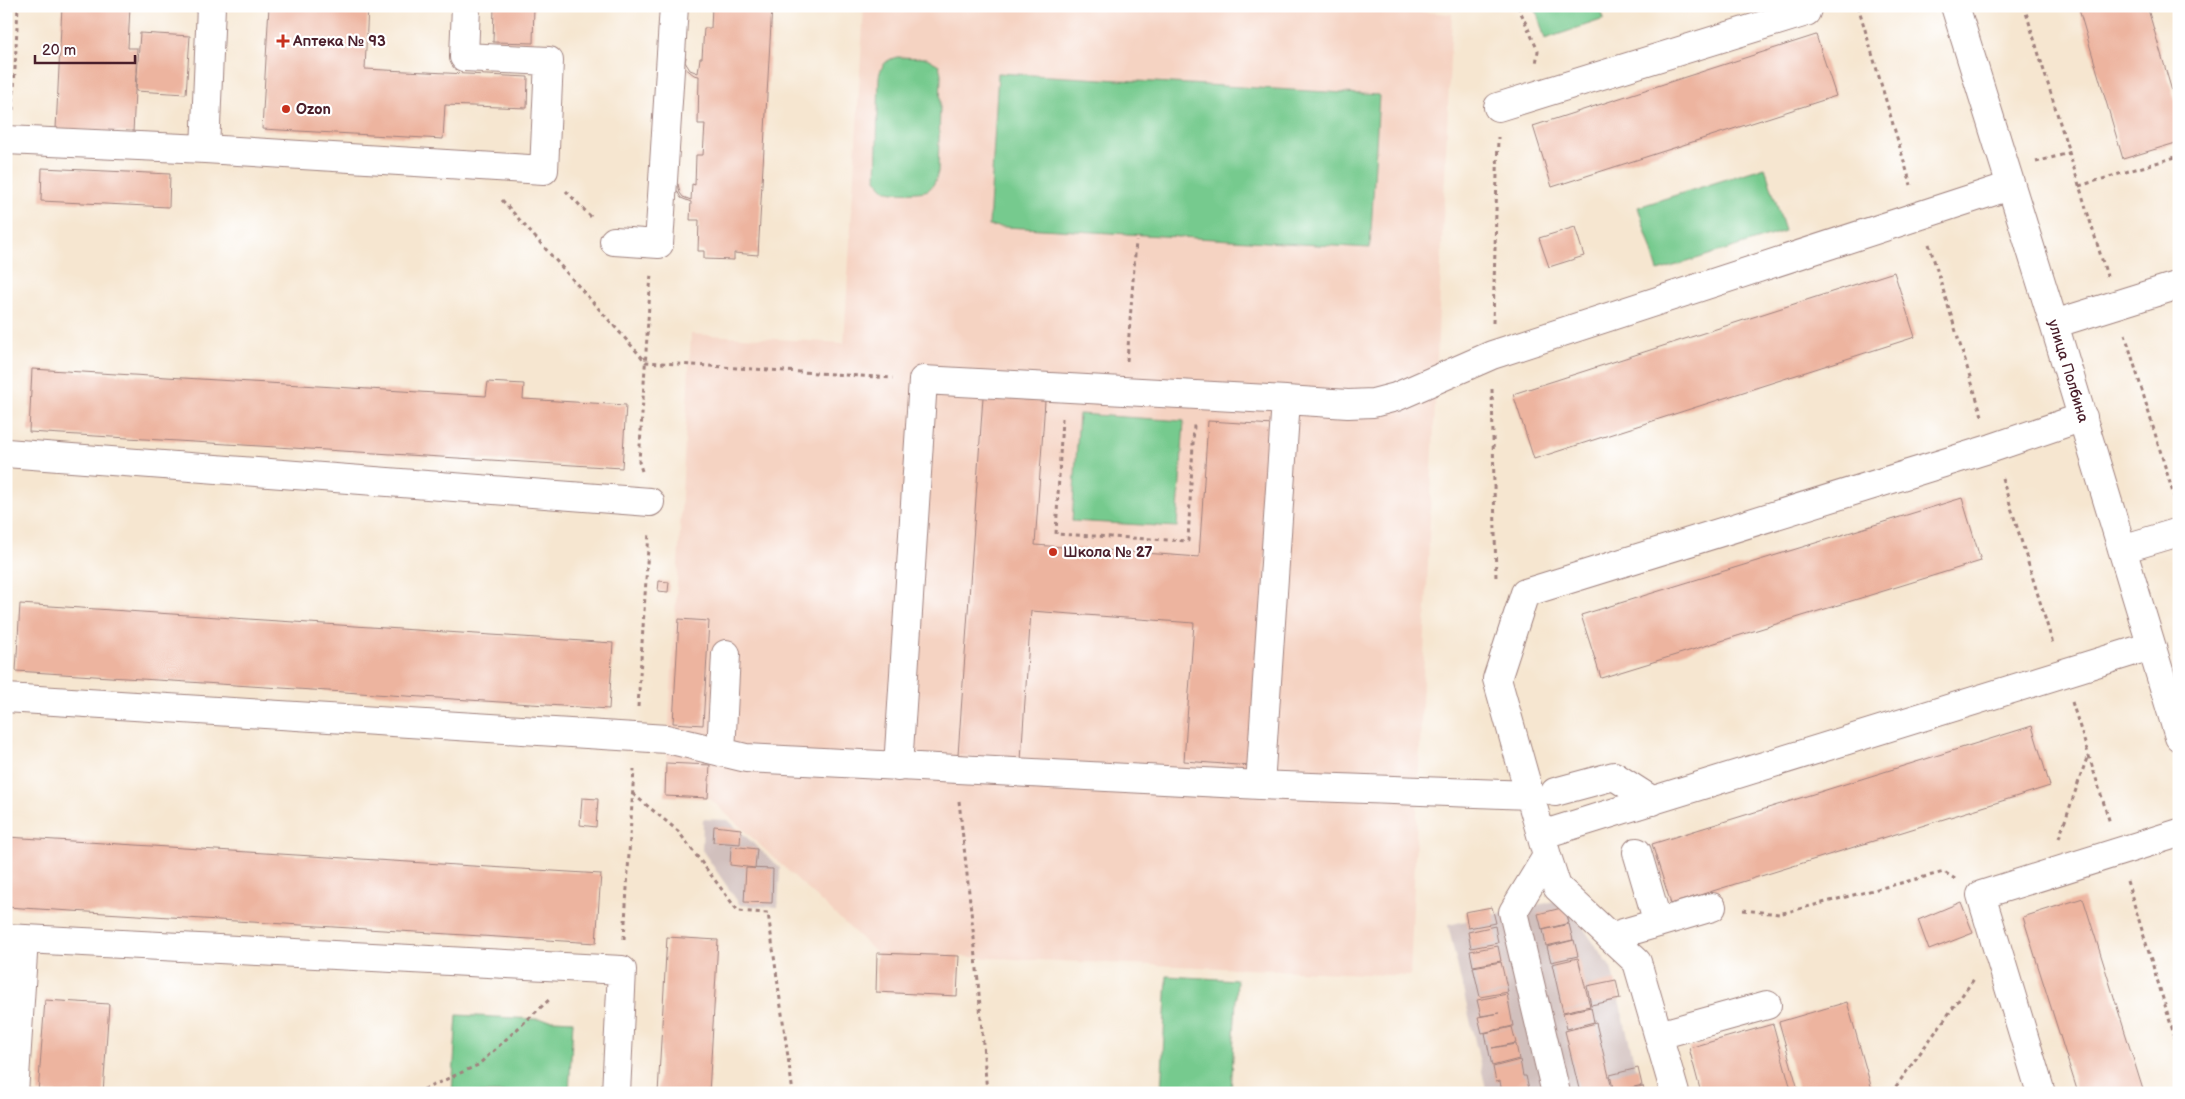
<svg xmlns="http://www.w3.org/2000/svg" width="2185" height="1099" font-family="'Balsamiq Sans',sans-serif">
<style>
.built{fill:#f5d3c2}
.industrial{fill:#d1c0bd}
.green{fill:#76ca8e;stroke:#60745c}
.building{fill:#edb49f}
.lines{fill:none;stroke-linecap:round;stroke-linejoin:round}
.minor-casing{stroke:#a0827e;stroke-width:30}
.path{stroke:#a0827e;stroke-width:3;stroke-dasharray:4 4;stroke-linecap:butt}
.minor{stroke:#fff;stroke-width:28}
.poi-dot{fill:#c8321e;stroke:#fff;stroke-width:2}
.labels{text-anchor:middle;dominant-baseline:central;stroke-width:4.5;stroke-linejoin:round;paint-order:stroke}
.poi-label{font-size:15px;font-weight:bold;fill:#4a1f2b;stroke:#fff;text-anchor:start}
.street-label{font-size:15px;fill:#4a1f2b;stroke:#fff}
</style>
<rect width="100%" height="100%" fill="#fff"/>
<filter id="ink" filterUnits="userSpaceOnUse"><feTurbulence type="fractalNoise" baseFrequency=".02" numOctaves="2"/><feDisplacementMap in="SourceGraphic" scale="10" xChannelSelector="R" yChannelSelector="G"/><feConvolveMatrix kernelMatrix="1 2 1 2 8 2 1 2 1" color-interpolation-filters="sRGB"/></filter>
<filter id="wash" filterUnits="userSpaceOnUse"><feTurbulence type="fractalNoise" baseFrequency=".0096" numOctaves="4" result="noise"/><feDisplacementMap in="SourceGraphic" scale="20" xChannelSelector="R" yChannelSelector="G"/><feGaussianBlur stdDeviation="1.12" result="paint"/><feColorMatrix in="noise" values="0 0 0 0 0 0 0 0 0 0 0 0 0 0 0 0 0 1.4 0 .05"/><feComposite in="paint" operator="in"/></filter>
<g filter="url(#wash)">
<rect width="100%" height="100%" fill="#f6e6d0"/>
<path class="built" d="M864,6H1344L1452,14L1410,976L877,953L709,798L665,796L691,334L844,343Z"/>
<path class="industrial" d="M703,819L728,820L780,868L778,907L740,905L702,850Z
M1563,899L1611,968L1642,1093H1487L1448,925Z"/>
<path class="green" d="M1535,6H1599L1604,19L1545,39Z
M897,57L927,58L939,65L941,74L938,172C936,179 934,186 928,190C922,193 894,193 888,191C882,188 880,184 876,179L879,76C882,64 886,60 897,57Z
M998,73L1379,95L1370,248L989,226Z
M1765,167L1785,231L1658,271L1638,207Z
M1079,414L1184,421L1177,527L1072,521Z
M1167,976L1237,980L1231,1093H1161Z
M457,1015L573,1021L569,1093H452Z"/>
<g id="blocks">
<path class="building" d="M62,6H130L128,48H137L133,133L56,129Z
M269,6H368L365,69L528,77L527,108L445,105L443,139L262,129Z
M494,6H534L533,43L493,42Z
M712,6H772L758,255L734,253V260L704,259V251H698L699,220H690L691,202L681,198L676,189V184H678L680,193L683,197L691,200L692,184L695,185L696,155H703L705,124H698L699,76L694,75L685,68L683,57H686L685,62L690,70L698,73L700,58H702L704,28H711Z
M2078,6H2147L2179,115V142L2123,159Z
M140,33L190,36L186,94L136,91Z
M1816,35L1836,96L1552,187L1533,126Z
M42,168L170,174L169,207L41,201Z
M1575,227L1584,256L1549,267L1539,238Z
M1894,272L1915,337L1534,459L1513,394Z
M32,369L486,396L488,382L524,384L523,399L626,405L622,468L29,432Z
M983,397L1045,401L1035,545L1199,557L1208,421L1274,425L1251,766L1184,761L1194,623L1031,611L1021,760L958,755Z
M1962,498L1981,561L1601,678L1581,615Z
M659,581L669,582L668,592L658,591Z
M20,604L613,643L609,709L16,671Z
M679,619L709,621L703,725L673,723Z
M2032,726L2050,786L1671,904L1652,844Z
M666,763L710,765L708,798L665,796Z
M582,798L598,799L596,827L580,825Z
M714,826L741,829L740,844L713,842Z
M7,837L601,874L596,943L6,907Z
M731,846L757,849L755,868L730,865Z
M746,868L773,869L772,903L744,902Z
M2083,898L2144,1093H2078L2038,966L2023,917Z
M1961,902L1973,933L1929,950L1918,920Z
M1492,907L1496,923L1468,928L1465,912Z
M1565,907L1569,923L1542,930L1538,914Z
M1569,924L1573,940L1546,946L1543,930Z
M1495,926L1498,943L1471,948L1468,932Z
M667,937L718,940L709,1093H658Z
M1574,940L1578,956L1551,962L1547,947Z
M1498,946L1501,961L1473,966L1470,951Z
M877,953L959,956L957,996L876,992Z
M1578,958L1590,1006L1563,1012L1552,964Z
M1501,962L1508,992L1480,997L1473,967Z
M1616,980L1620,999L1591,1005L1587,986Z
M1507,994L1513,1026L1482,1033L1478,1017L1500,1013L1481,1016L1477,1000Z
M45,1000L109,1004L103,1093H38Z
M1847,1002L1873,1093H1799L1779,1022Z
M1591,1007L1594,1022L1567,1029L1563,1013Z
M1596,1023L1613,1093H1580L1565,1031Z
M1773,1024L1792,1093H1701L1689,1048Z
M1512,1027L1516,1043L1492,1048L1516,1044L1519,1059L1492,1066L1485,1033Z
M1520,1060L1523,1076H1526L1530,1093H1502L1500,1081L1496,1082L1493,1067Z
M1638,1068L1642,1085L1614,1092L1610,1075Z
M1643,1086L1645,1093H1618V1092Z"/>
</g>
</g>
<g filter="url(#ink)">
<use href="#blocks" fill-opacity="0" stroke="#a0827e" stroke-width="1"/>
<g class="lines">
<defs>
<path id="minor" d="M1955,6L2054,324L2179,737
M1498,107L1806,12L1808,6
M6,140L205,149L544,170L549,61L464,57L466,6
M205,149L211,6
M614,241L659,244L674,6
M2054,324L2179,285
M1286,400L1348,404L1373,403L1396,397L1492,355L2010,186
M6,453L650,502
M2122,549L2179,532
M6,698L667,739L746,758L1260,785L1286,400L923,380L898,767
M721,752L726,654
M1260,785L1530,795
M1555,792L1614,776L1653,801
M1541,835L2151,646
M1637,852L1658,923
M1547,856L1513,912L1556,1093
M1610,937L1712,907
M6,938L622,970L616,1093
M1659,1035L1767,1005
M14,1093L24,939
M1675,1093L1637,962L1557,887L1547,856L1497,679L1525,593L1992,448L2083,417
M2041,1093L1981,895L2179,833"/>
</defs>
<use href="#minor" class="minor-casing"/>
<path class="path" d="M1518,6L1538,51L1536,64
M1858,6L1911,185
M2024,6L2107,276
M13,110L18,6
M2036,162L2069,153
M2079,186L2179,156
M566,191L593,219
M502,200L646,362L893,378
M6,231L10,172
M1929,244L1983,419
M1493,323L1498,137
M2125,334L2176,503
M1127,361L1136,241
M1492,389L1496,580
M1062,418L1056,534L1188,541L1194,425
M642,471L639,462L651,273
M2002,478L2053,644
M2072,702L2110,823
M638,707L649,532
M633,794L678,831L738,911L768,913L793,1093
M959,801L976,957L987,1093
M2059,838L2088,755
M2127,881L2179,1051
M1743,910L1779,914L1944,872L1955,879
M624,939L634,769
M416,1093L478,1065L551,998
M1891,1093L1974,979"/>
<use href="#minor" class="minor"/>
</g>
</g>
<g class="poi-dot">
<path d="M280.5 33.5h5v5h5v5h-5v5h-5v-5h-5v-5h5z"/>
<circle cx="286" cy="109" r="5"/>
<circle cx="1053" cy="552" r="5"/>
</g>
<g class="labels">
<g class="poi-label">
<text x="293" y="41">Аптека № 93</text>
<text x="296" y="109">Ozon</text>
<text x="1063" y="552">Школа № 27</text>
</g>
<g class="street-label">
<text transform="translate(2068 371) rotate(73)">улица Полбина</text>
</g>
</g>
<rect width="2185" height="1099" fill="none" stroke="#fff" stroke-width="25"/>
<path d="M35 55v8h100v-8" fill="none" stroke="#4a1f2b" stroke-width="2.5"/>
<text x="42" y="55" font-size="15" fill="#4a1f2b" stroke="#ffffff" stroke-width="4" paint-order="stroke">20 m</text>
</svg>
